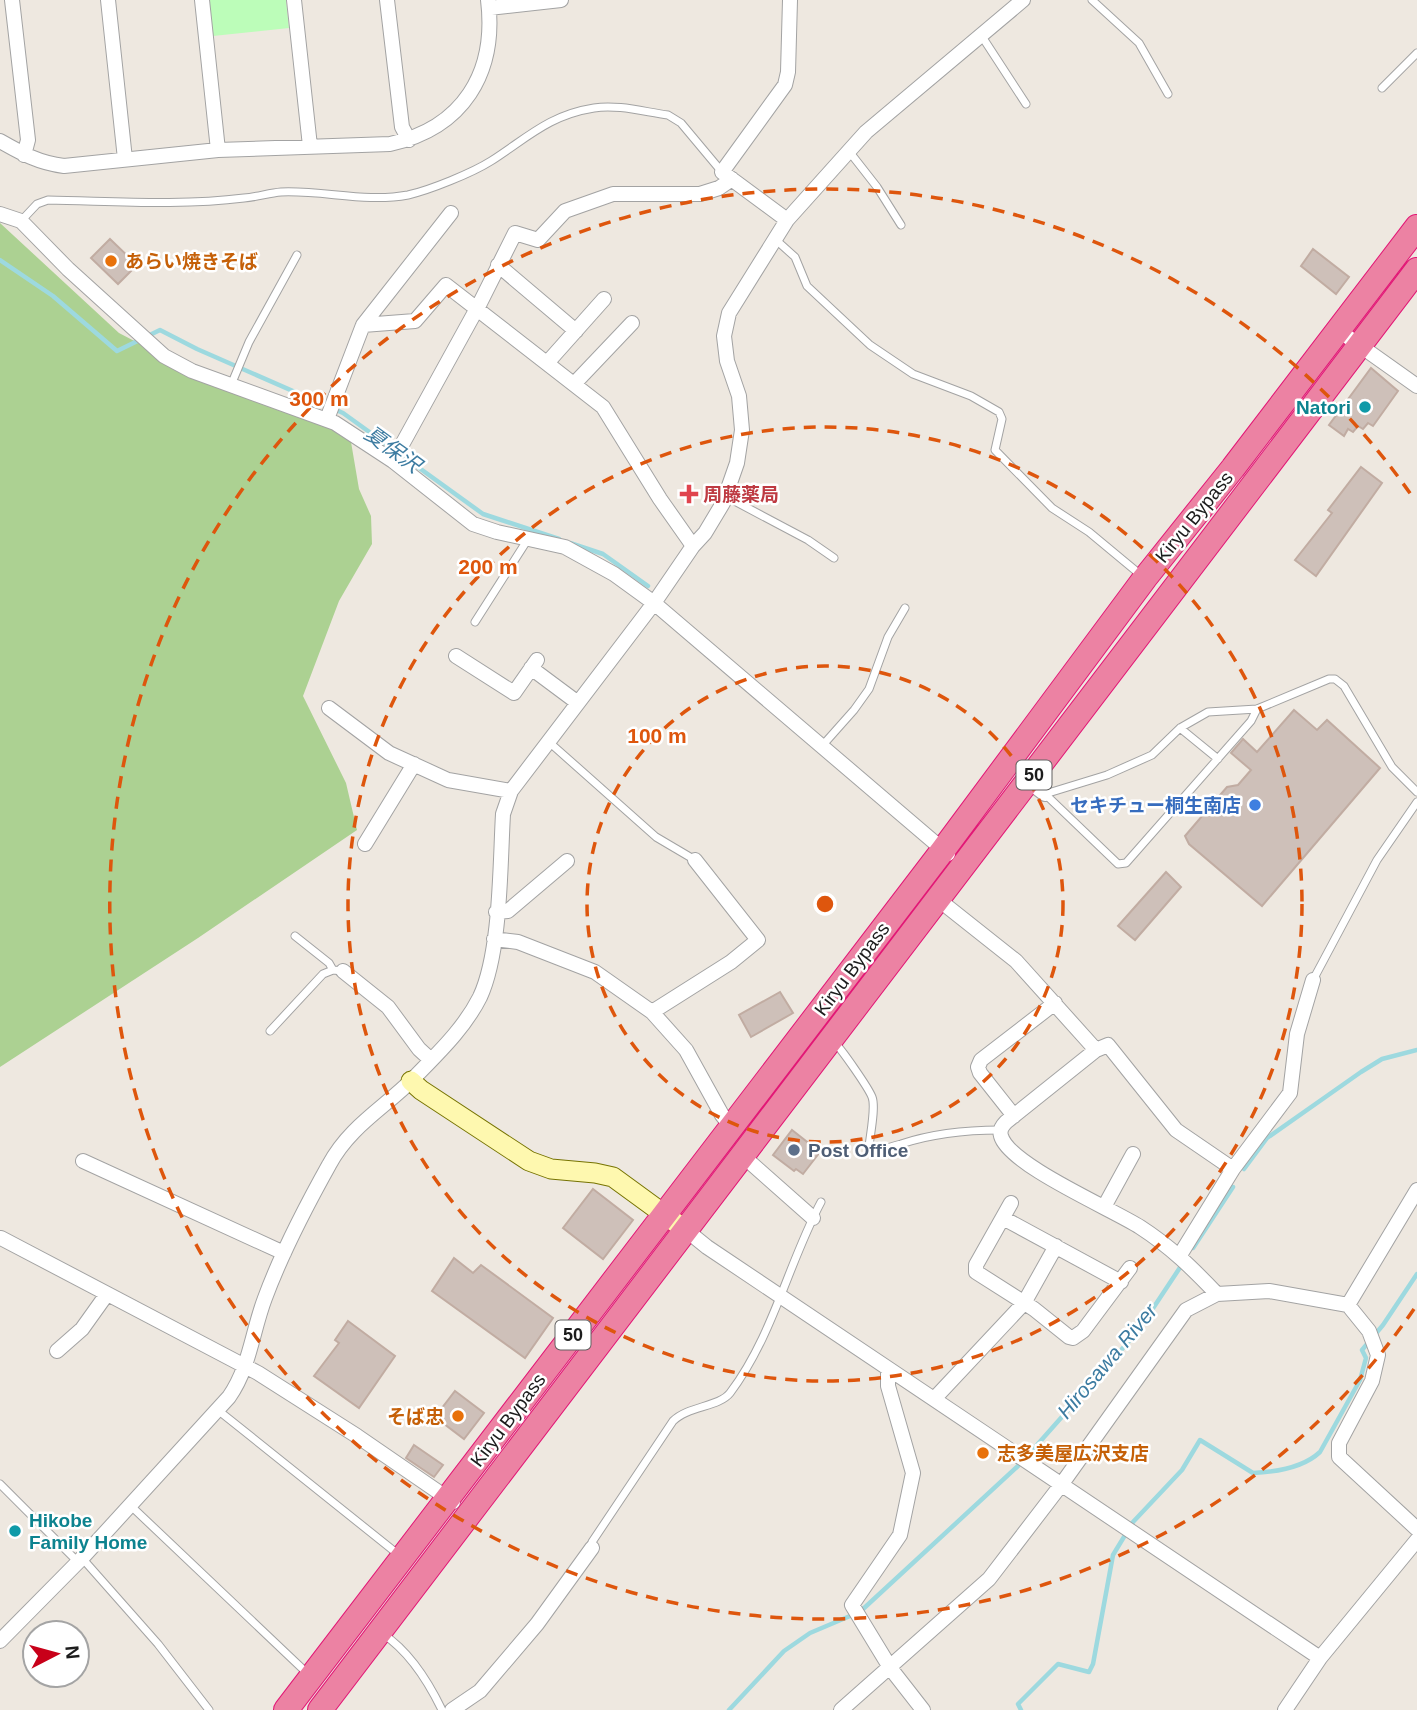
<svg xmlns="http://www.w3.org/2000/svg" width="1417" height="1710" font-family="Helvetica,'Noto Sans JP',sans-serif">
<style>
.forest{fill:#acd192}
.park{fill:#bcfdb9}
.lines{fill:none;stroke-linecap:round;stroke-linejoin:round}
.stream{stroke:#9dd9df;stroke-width:4.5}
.building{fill:#cec0b9;stroke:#c1aca2;stroke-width:2}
.lane-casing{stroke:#a3a3a3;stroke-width:9}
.street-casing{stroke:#a3a3a3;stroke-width:16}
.secondary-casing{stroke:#767300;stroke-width:21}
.highway-casing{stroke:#e21776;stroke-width:26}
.lane{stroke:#fff;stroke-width:7}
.street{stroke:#fff;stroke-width:14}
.secondary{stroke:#fef8af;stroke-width:19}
.highway{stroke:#ec82a3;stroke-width:24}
.ring{fill:none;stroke:#de560d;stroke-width:3.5;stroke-dasharray:12 9}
.food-dot{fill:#e8710a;stroke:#fff;stroke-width:2.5}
.culture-dot{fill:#0f9aa8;stroke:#fff;stroke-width:2.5}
.health-dot{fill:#e0444e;stroke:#fff;stroke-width:2.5}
.shop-dot{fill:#3f7fe0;stroke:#fff;stroke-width:2.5}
.service-dot{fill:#5c6f8a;stroke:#fff;stroke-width:2.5}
.labels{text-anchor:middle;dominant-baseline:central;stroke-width:5;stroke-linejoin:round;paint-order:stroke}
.shield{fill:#fff;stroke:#606060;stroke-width:2}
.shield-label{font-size:18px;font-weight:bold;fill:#1c1c1c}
.food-label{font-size:19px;font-weight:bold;fill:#c56008;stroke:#fff;text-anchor:start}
.culture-label{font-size:19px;font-weight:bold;fill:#0d838f;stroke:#fff;text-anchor:end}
.health-label{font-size:19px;font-weight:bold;fill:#be3a42;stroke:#fff;text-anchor:start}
.street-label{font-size:19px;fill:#1c1c1c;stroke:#fff}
.shop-label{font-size:19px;font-weight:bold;fill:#366cbe;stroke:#fff;text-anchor:end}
.service-label{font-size:19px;font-weight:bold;fill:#4e5e75;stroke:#fff;text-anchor:start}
.water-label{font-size:21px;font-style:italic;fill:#3d7ca1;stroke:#fff}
.centre{fill:#de560d;stroke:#fff;stroke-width:3.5}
.ring-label{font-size:21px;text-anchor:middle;font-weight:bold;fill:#de560d;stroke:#fff;stroke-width:5;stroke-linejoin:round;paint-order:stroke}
</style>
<rect width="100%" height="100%" fill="#eee8e0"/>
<path class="forest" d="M0,223L119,333L192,371L332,427L351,442L359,489L371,516L372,544L339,601L303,696L346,783L357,830L198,938L0,1067Z"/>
<path class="park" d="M209,0H286L289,28L213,36Z"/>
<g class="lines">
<path class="stream" d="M0,260L53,296L117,351L160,330L197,349L343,413L483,514L559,539
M570,543L603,554L648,586
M1244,1169L1267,1138L1361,1072L1382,1059L1417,1050
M1193,1248L1233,1187
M1029,1454L1138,1331L1181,1266
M862,1610L1018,1466
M729,1710L784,1651L810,1633L850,1616
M1021,1710L1018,1704L1058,1664L1089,1672L1093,1664L1113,1555L1133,1522L1182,1470L1200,1440L1253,1473C1276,1472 1303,1468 1320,1452L1360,1380L1366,1358L1362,1350L1383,1325L1417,1274"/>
</g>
<path class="building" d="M110,239L137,265L118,284L91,258Z
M1313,249L1349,277L1336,294L1301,266Z
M1371,368L1398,391L1373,426L1368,423L1363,429L1358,426L1353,432L1348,429L1344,436L1329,425Z
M1361,467L1382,483L1316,576L1295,560L1332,513L1328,510Z
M1294,710L1317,730L1327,720L1380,768L1262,906L1189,844L1185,836L1227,787L1238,785L1251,770L1231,753L1243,739L1257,752Z
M1166,872L1181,887L1135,940L1118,926Z
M780,992L793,1013L751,1037L739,1015Z
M792,1130L820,1152L803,1174L796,1169L794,1171L773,1155Z
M593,1189L633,1220L603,1259L563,1228Z
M454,1258L473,1273L481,1265L553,1318L525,1358L432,1291Z
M348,1321L395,1356L359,1408L314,1376L339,1343L335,1340Z
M455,1391L484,1413L464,1439L435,1417Z
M414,1445L443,1465L434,1477L406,1458Z"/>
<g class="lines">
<defs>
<path id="lane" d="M1092,0L1139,43L1168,94
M981,35L1026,104
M1382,88L1417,53
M848,150L877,187L901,225
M21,221L37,204L48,200C113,201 180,206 244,198C257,197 269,193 281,192C324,190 365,203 408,195C430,190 472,173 491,161C527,138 549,115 594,108C617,104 645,112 668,115L681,123L722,172
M775,239L795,257L807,286L870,345L913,374L971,396L999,412L1002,419L995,450L1052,508L1089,532L1142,576
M231,385L249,342L297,255
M725,496L808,540L834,558
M475,622L528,539
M1180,728L1218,759
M549,742L656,837L695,860
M822,746L854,710L869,689L888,637L905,608
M1045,794L1107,775L1152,755L1180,728L1208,712L1257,709L1329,679H1335L1344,686L1392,767L1417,792
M1045,794L1118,864L1126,863L1251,721L1257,709
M295,936L329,963L333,970
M1313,980L1377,860L1417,802
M270,1031L323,974L333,970L343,971
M835,1043C842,1050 868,1087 872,1097C876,1107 870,1135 869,1147C879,1151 891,1147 901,1144C934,1133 966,1130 1000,1130
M219,1411L399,1555
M0,1484L78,1562
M131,1506L308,1674
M592,1548V1542L673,1421C688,1406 719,1407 730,1393C773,1336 788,1264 821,1202
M82,1558L158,1644L209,1710
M383,1634C410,1652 428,1681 442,1710"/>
<path id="street" d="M12,0L28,140L24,155
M108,0L125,159
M202,0L218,150
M294,0L310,146
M387,0L402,127L409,140
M489,8L561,0
M0,141C21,153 39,163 64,166L218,150L390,144C463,128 497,73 488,0
M0,214L21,221L68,269L164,356L192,371L335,423L393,461L473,524L497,532L565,547L614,574L654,603L948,854
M787,220L722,172L785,85L788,72L790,0
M498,265L576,331
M363,325L451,213
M1338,330L1417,386
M547,363L604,299
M574,384L632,323
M327,419L363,325L415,321L446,285L603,407L660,499L693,546
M393,461L480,303L515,233L538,240L565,211L613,194H700L719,188L732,179
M456,656L514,693L537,660
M531,668L578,703
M329,708L389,753L448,780L511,791
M1029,782L1045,794
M365,844L414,764
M939,900L1016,961L1096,1050
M496,912L508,911L567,861
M494,939L518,942L595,972L652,1012L686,1050L722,1115L732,1128
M343,971L388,1007L419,1049L431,1060
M652,1012L731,962L758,940L695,860
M1014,1116L980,1073L978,1067L981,1060L1055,1003
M743,1156L813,1218
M83,1161L284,1253
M1011,1203L976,1265V1272L1034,1309L1069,1337L1073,1338L1083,1331L1130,1268
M1104,1207L1133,1154
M1003,1218L1121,1282
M686,1230L707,1247L1320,1658
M1,1238L258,1373L357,1436L453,1502
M1180,1255L1233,1169L1290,1093L1297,1034L1313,980
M1217,1294C1192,1268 1171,1247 1140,1227C1112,1209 1009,1165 1001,1136C999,1130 1002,1126 1006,1122L1096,1050L1108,1045L1176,1130L1233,1169
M1348,1305L1417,1190
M57,1351L82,1329L107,1294
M888,1370V1386L913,1473L900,1535L852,1605L891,1669L923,1710
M934,1399L1024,1303L1056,1246
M0,1641L82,1558L229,1397C250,1367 252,1332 265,1298C282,1252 305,1208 329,1165C349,1127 384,1108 413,1079C437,1054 464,1029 480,997C501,952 500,865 503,814L511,791L654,603L693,546L705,533L723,503L737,463L742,430L739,396L727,361L724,336L729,313L787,220L866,132L1023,0
M452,1710L480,1691L537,1624L592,1548
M841,1710L989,1579L1061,1485L1186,1310L1217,1294L1269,1291L1348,1305L1369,1331L1378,1355L1372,1381L1339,1443V1457L1417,1529
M1285,1710L1320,1658L1417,1540"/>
<path id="secondary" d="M411,1081L421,1090L529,1161L551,1169L595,1173L613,1177L676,1223"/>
<path id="highway" d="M286,1710L943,850L1145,578L1233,468L1417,227
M320,1710L1417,270"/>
</defs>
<use href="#lane" class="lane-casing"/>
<use href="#street" class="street-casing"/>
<use href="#secondary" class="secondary-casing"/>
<use href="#highway" class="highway-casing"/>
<use href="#lane" class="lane"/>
<use href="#street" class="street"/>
<use href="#secondary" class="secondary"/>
<use href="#highway" class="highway"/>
</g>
<g class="ring">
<circle cx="825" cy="904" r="238"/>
<circle cx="825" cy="904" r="477"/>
<path d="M1414 1309A715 715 0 1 1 1414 499"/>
</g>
<g class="food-dot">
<circle cx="111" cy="261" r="7"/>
<circle cx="458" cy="1416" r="7"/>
<circle cx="983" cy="1453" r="7"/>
</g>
<g class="culture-dot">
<circle cx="1365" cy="407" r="7"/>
<circle cx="15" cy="1531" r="7"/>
</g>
<path class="health-dot" d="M685.5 483.5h7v7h7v7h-7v7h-7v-7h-7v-7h7z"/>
<circle class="shop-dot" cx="1255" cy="805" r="7"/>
<circle class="service-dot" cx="794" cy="1150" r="7"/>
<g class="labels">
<g class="shield">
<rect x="1016.5" y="760.5" width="35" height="29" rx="5"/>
<rect x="555.5" y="1320.5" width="35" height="29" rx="5"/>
</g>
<g class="shield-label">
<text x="1034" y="775">50</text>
<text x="573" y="1335">50</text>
</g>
<g class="food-label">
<text x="125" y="261">あらい焼きそば</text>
<text x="444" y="1416" text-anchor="end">そば忠</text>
<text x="997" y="1453">志多美屋広沢支店</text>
</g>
<g class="culture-label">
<text x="1351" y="407">Natori</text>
<text x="29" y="1520" text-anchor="start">Hikobe<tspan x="29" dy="22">Family Home</tspan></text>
</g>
<g class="health-label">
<text x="703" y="494">周藤薬局</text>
</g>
<g class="street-label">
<text transform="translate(1194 517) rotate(-51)">Kiryu Bypass</text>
<text transform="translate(852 969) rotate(-53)">Kiryu Bypass</text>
<text transform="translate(508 1420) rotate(-53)">Kiryu Bypass</text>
</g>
<g class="shop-label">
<text x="1241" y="805">セキチュー桐生南店</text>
</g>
<g class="service-label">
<text x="808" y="1150">Post Office</text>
</g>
<g class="water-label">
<text transform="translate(393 449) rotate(36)">夏保沢</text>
<text transform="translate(1107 1361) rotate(-50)">Hirosawa River</text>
</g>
</g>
<circle cx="825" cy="904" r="10" class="centre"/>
<g class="ring-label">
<text x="319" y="406">300 m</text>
<text x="488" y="574">200 m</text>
<text x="657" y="743">100 m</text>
</g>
<g transform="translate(56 1654) rotate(84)"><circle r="33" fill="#ffffff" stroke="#a4a4a4" stroke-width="2"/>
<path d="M0-5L12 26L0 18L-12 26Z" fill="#c80019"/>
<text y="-10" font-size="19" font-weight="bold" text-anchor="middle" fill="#1c1c1c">N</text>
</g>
</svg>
